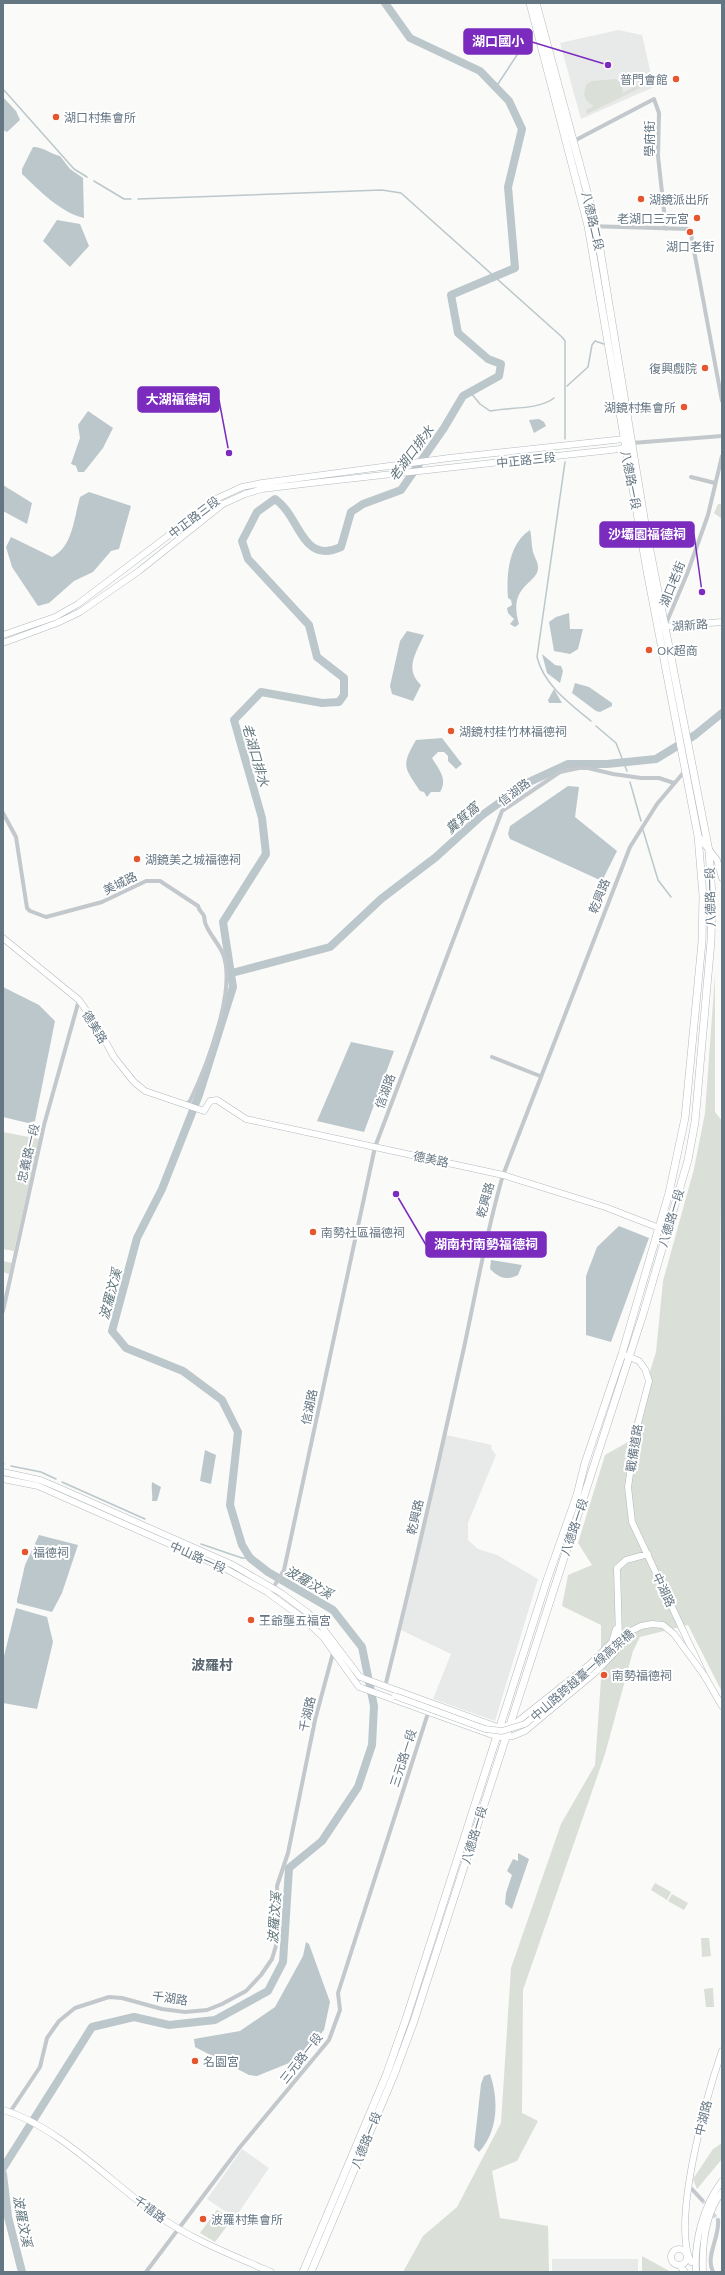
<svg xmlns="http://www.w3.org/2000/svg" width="725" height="2275" font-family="Mulish,'Noto Sans TC',sans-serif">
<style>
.built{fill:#e8e9e9}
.green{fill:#dadfd7}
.water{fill:#bbc7cb}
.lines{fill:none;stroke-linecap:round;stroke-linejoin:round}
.stream{stroke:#bbc7cb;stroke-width:1.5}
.river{stroke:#bbc7cb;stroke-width:8}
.street-tunnel{stroke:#d5d9db;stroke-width:4;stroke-dasharray:4 2;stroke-linecap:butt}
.secondary-casing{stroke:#b3babf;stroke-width:7}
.primary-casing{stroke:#b5babe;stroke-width:8}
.street{stroke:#c3c8cc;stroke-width:4}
.secondary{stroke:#fff;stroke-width:6}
.primary{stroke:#fff;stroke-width:7}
.secondary-bridge-casing{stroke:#b3babf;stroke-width:7;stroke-linecap:butt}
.secondary-bridge{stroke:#fff;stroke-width:6}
.poi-dot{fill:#e4572e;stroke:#fff;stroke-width:1.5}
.labels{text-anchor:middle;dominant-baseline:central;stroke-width:4;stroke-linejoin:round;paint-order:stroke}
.poi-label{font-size:12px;fill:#657683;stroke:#fff;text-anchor:start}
.street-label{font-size:12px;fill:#657683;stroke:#fff}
.water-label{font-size:13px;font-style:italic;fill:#60757c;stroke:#fff}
.quarter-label{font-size:14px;font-weight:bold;fill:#57646e;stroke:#fff}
.leader{fill:none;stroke:#7b2cbf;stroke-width:1.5}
.callout-dot{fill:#7b2cbf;stroke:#fff;stroke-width:1.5}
.callout{fill:#7b2cbf;stroke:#7b2cbf;stroke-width:1.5}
.callout-label{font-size:13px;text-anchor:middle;font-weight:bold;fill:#fff}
</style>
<rect width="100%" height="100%" fill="#fafaf8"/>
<path class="built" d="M618,30L642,35L654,87L581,119L560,43Z
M446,1435L492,1445L491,1448L496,1455L468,1523V1540L478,1549L497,1555L538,1579L495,1721L433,1699L451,1654L401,1630Z
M242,2149L269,2168L235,2218L207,2199Z
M552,2259H638V2272H552Z"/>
<path class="green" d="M616,79L622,85L623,93L638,85L640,88L587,114L586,110L594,106C584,101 582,94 587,84L592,81Z
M718,504H722V519L714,513Z
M715,975V1112L722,1121L720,1271L722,1692L688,1625L640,1637L633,1651L605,1754L523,1990L522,2113L538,2121L517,2161L492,2171L500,2218L548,2226L549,2272H403L423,2236L457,2207L501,2123L511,1968L561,1824L595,1765L601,1679V1625L562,1606L568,1575L592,1565L578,1543L605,1455L628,1442L656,1352L663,1281L694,1169L705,1113Z
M3,1132L39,1139L14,1251L3,1249Z
M3,1261L12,1263L9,1274L3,1272Z
M655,1883L671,1892L667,1900L651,1890Z
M672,1894L688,1903L684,1910L668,1901Z
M701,1938H709L711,1956L702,1957Z
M713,1988L714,2007H706L704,1989Z
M722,2143V2159L697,2189L693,2179L713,2149Z
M217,2210L233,2218L215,2242L200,2233Z
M642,2256L671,2272H642Z"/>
<path class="water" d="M3,97L16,111L20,120L7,132L3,130Z
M33,147C44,147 50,154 60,156L70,169L83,178L84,218C61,213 39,190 22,174V169Z
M57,220L80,224L89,246L70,267L43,241Z
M88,411L113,428L103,448L84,472H78L76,466L71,464L80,438L78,425Z
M539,419L544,422L546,426L534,433L529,420Z
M3,485L32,503L27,524L3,511Z
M89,492L131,506L119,549L111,551L93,572L74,581L49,603L38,606L12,567L6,547L11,537L52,557C73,547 74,517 80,497Z
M530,530C532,537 531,545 533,552C534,556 538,562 538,567C539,584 507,584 519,624L515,627L510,624L514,619L508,613L507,608L512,605L511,600L508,598C506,574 509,543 530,530Z
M569,613L570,629H583L578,649L570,654L554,651L549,622L556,617Z
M407,631L424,635C416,653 404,669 421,685L413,701L392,694L390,686L400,641Z
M542,654L555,665L561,666L563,671L560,683L547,673Z
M575,683L589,687L612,703V706L600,712L596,711L572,693Z
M554,689L562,703H549L548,700Z
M442,738L462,764L456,769L448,761V756L444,752H438L432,758C439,770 448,779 440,792H431L427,797L424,792L420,791C404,767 401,766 416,740Z
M568,786L579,787L575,817L617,851L602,881L510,839L508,834L510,826Z
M3,987L39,1005L55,1021L35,1121L28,1123L3,1117Z
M351,1042L394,1051L364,1132L317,1121Z
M619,1226L649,1238L611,1342L586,1335V1276L597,1247Z
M491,1260L522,1265L518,1275C507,1281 499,1278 490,1269Z
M205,1450L216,1455L211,1484L200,1481Z
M152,1482L161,1487L157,1501H152C153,1494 151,1489 152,1482Z
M39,1535L78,1545L62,1593L52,1612L17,1603V1600L25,1565Z
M16,1608L47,1617L53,1642L37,1709L3,1703V1660Z
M518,1853L529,1859L512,1909L505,1904L506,1893L512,1875L507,1871L513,1859L518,1861Z
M306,1942L309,1944L330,2002L324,2030L299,2059L257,2076L249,2075L195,2047L194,2039L240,2031L275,2007L303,1956Z
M490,2074C499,2100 498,2132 479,2152L474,2147L481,2084L484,2076Z"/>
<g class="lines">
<path class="stream" d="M496,87L532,32
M3,89L74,169L87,177
M94,181L124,199H131
M138,199L382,190L401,193L562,337L565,341V439
M567,386L588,367L592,345L595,341L604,344
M470,392L480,404L490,411C510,407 539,410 554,398
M565,462L537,657C544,685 569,703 591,721
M596,726L616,743L627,771
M630,782L641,821
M643,830L658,880L671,897
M3,1464H4
M11,1466L41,1472L56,1479
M62,1482L145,1519
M201,1544L242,1558H250"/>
<path class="river" d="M232,973L330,947L381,899L436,857L481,816L527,783L568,764H607L656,759L695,735L722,713
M3,2168L92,2027L134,2017L169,2025L215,2020L268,1991L283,1962L289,1868L322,1841L358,1787L372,1745L374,1706L362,1647L333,1610L268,1572L250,1558L242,1545L230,1505L238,1432L222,1400L183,1371L126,1348L112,1331L137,1238L162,1189L199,1095L233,987L223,922L266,854L262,818L234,720L261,692L322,703L339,702L344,695V678L317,657L309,625L248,559L242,541L257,512L275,499C301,517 301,565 341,547L351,512L363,504L401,490L444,428L463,396L499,376L501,364L488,359L458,333L451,295L515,268L508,187L522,129L509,101L480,71L410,38L385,3
M3,2174L8,2217L22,2272"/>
<path class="street-tunnel" d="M702,2200L718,2220"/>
<defs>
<path id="secondary" d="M661,627L722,622
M3,635L55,617L78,604L218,498L242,487L262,483L449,458L624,439L627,441
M3,643L57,623L80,612L139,571L223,504L245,494L262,489L320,482L620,449L629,445
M698,836L717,860L722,878
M3,938L79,1000L97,1026L114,1057L134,1082L145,1091L204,1111L210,1101L217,1100L246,1119L503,1175L605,1207L667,1231
M622,1354L639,1361L645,1369L649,1381L637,1427L628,1487L632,1522L704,1675L722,1706
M3,1472L40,1480L57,1487L233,1565L281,1593L308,1613L322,1627L360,1677L500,1728L517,1722L590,1664L612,1642L616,1629
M3,1479L38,1486L226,1569L267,1592L304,1619L323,1637L359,1687L498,1737L513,1736L525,1731L597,1671L615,1652L619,1638L617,1568L626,1560L648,1554
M3,2110C58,2126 110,2182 157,2215C192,2240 232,2255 271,2272
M671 2257a8 8 0 1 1 16 0a8 8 0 1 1-16 0Z
M691,2262C671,2223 707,2094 722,2051
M679,2265L685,2272
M696,2272C694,2241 703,2206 722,2181
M703,2272C702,2246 705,2214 722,2192"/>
<path id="primary" d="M303,2272L387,2073L406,2019L547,1580L577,1495L585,1463L622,1354L669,1193L685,1118L702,942L703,896L698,836L647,571L588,226L530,3
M311,2272L394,2075L414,2021L644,1311L688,1160L695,1122L711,941L712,896L709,851L646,530L596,225L536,3"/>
</defs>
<use href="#secondary" class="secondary-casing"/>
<use href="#primary" class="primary-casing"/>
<path class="street" d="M572,142L654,99L659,113L658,156L666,229
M588,226L690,229L722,401
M632,443L722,436
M691,477L715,483
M665,626L687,574L708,515L722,456
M3,813L16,837L27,908L30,911L46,917L102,902L146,881H160L198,906C199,911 202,912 204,916C205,919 204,922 206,925C210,935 219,944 223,954C237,990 206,1068 190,1101L185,1105
M492,1057L540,1076
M3,1311L44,1125L79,1000
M273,1588L284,1570L375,1147L502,811L560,772L579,768H588L613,774L641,778H659L674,783
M385,1687C412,1579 437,1470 461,1361C475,1299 485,1236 503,1175L630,847L657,804L684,772
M10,2112L40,2067L47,2038L59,2021L75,2008L109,1997L122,1998L162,2009L185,2012L207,2010L222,2004L246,1991L261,1975L272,1959L277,1942L279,1923L277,1886L288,1853L315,1720L333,1653
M689,2186L702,2200
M146,2272L240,2147L329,2040L340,2010L338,1993L429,1710
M713,2272C705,2256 720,2237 718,2220"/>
<use href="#secondary" class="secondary"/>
<use href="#primary" class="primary"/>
<defs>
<path id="secondary-bridge" d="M395,1696L485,1729L502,1731L525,1724L574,1684L631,1631L641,1626L652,1624L663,1625L674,1634L704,1675"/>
</defs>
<use href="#secondary-bridge" class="secondary-bridge-casing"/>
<use href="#secondary-bridge" class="secondary-bridge"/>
</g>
<g class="poi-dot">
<circle cx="676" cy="79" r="4"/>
<circle cx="56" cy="117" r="4"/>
<circle cx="641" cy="199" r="4"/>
<circle cx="697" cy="218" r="4"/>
<circle cx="690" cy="232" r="4"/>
<circle cx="705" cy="368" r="4"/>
<circle cx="684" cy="407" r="4"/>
<circle cx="649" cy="650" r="4"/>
<circle cx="451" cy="731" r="4"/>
<circle cx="137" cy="859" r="4"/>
<circle cx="313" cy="1232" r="4"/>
<circle cx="25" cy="1552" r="4"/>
<circle cx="251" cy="1620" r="4"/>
<circle cx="604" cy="1675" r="4"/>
<circle cx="195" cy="2061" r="4"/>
<circle cx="203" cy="2219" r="4"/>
</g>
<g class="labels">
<g class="poi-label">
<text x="668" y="79" text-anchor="end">普門會館</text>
<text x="64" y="117">湖口村集會所</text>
<text x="649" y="199">湖鏡派出所</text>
<text x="689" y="218" text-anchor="end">老湖口三元宮</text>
<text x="690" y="246" text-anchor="middle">湖口老街</text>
<text x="697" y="368" text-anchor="end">復興戲院</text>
<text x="676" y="407" text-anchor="end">湖鏡村集會所</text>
<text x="657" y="650">OK超商</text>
<text x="459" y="731">湖鏡村桂竹林福德祠</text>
<text x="145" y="859">湖鏡美之城福德祠</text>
<text x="321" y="1232">南勢社區福德祠</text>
<text x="33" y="1552">福德祠</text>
<text x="259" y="1620">王爺壟五福宮</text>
<text x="612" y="1675">南勢福德祠</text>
<text x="203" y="2061">名園宮</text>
<text x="211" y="2219">波羅村集會所</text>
</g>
<g class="street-label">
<text transform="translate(649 139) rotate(-90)">學府街</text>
<text transform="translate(593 221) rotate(77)">八德路二段</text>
<text transform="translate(526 460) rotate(-6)">中正路三段</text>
<text transform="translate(631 480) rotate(79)">八德路一段</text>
<text transform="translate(194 517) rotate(-37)">中正路三段</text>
<text transform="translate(672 584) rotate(-68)">湖口老街</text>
<text transform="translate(690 625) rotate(-4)">湖新路</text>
<text transform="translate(514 792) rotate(-37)">信湖路</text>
<text transform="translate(120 883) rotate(-26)">美城路</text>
<text transform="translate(599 896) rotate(-68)">乾興路</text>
<text transform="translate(710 897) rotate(-91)">八德路一段</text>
<text transform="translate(95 1027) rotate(58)">德美路</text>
<text transform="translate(385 1091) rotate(-70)">信湖路</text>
<text transform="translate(28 1153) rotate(-77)">忠義路一段</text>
<text transform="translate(431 1159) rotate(12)">德美路</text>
<text transform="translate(485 1200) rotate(-75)">乾興路</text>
<text transform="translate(671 1218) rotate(-73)">八德路一段</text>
<text transform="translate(309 1407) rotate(-78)">信湖路</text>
<text transform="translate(634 1448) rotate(-81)">戰備道路</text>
<text transform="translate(415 1517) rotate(-77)">乾興路</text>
<text transform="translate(574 1527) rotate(-71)">八德路一段</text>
<text transform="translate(198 1557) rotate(24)">中山路一段</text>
<text transform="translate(664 1590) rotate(65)">中湖路</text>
<text transform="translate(582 1675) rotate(-41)">中山路跨越臺一線高架橋</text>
<text transform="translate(307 1714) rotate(-77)">千湖路</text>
<text transform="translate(403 1758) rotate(-72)">三元路一段</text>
<text transform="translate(474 1835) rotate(-73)">八德路一段</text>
<text transform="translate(170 1998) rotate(8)">千湖路</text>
<text transform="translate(301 2058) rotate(-52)">三元路一段</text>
<text transform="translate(703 2118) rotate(-76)">中湖路</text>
<text transform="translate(366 2140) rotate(-68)">八德路一段</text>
<text transform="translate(150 2209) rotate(36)">千禧路</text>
</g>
<g class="water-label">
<text transform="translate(411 453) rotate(-53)">老湖口排水</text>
<text transform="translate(256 755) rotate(74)">老湖口排水</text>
<text transform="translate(462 818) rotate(-41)">糞箕窩</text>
<text transform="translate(110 1294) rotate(-75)">波羅汶溪</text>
<text transform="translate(309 1582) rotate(30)">波羅汶溪</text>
<text transform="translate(274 1918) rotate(-86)">波羅汶溪</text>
<text transform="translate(23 2221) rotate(79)">波羅汶溪</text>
</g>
<g class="quarter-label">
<text x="212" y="1665">波羅村</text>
</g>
</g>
<path class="leader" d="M608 65L532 42M229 453L219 400M702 592L694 534M396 1194L426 1245"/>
<g class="callout-dot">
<circle cx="608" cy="65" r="4"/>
<circle cx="229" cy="453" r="4"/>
<circle cx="702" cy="592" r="4"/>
<circle cx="396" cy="1194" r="4"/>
</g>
<g class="callout">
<rect x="464" y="29" width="68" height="25" rx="4"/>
<rect x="138" y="387" width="81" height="25" rx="4"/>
<rect x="600" y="522" width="94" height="25" rx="4"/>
<rect x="426" y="1232" width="120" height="25" rx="4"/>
</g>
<g class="callout-label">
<text x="498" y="46">湖口國小</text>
<text x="178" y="404">大湖福德祠</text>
<text x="647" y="539">沙壩園福德祠</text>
<text x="486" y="1249">湖南村南勢福德祠</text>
</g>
<rect width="725" height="2275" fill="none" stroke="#657683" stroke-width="8"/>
</svg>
